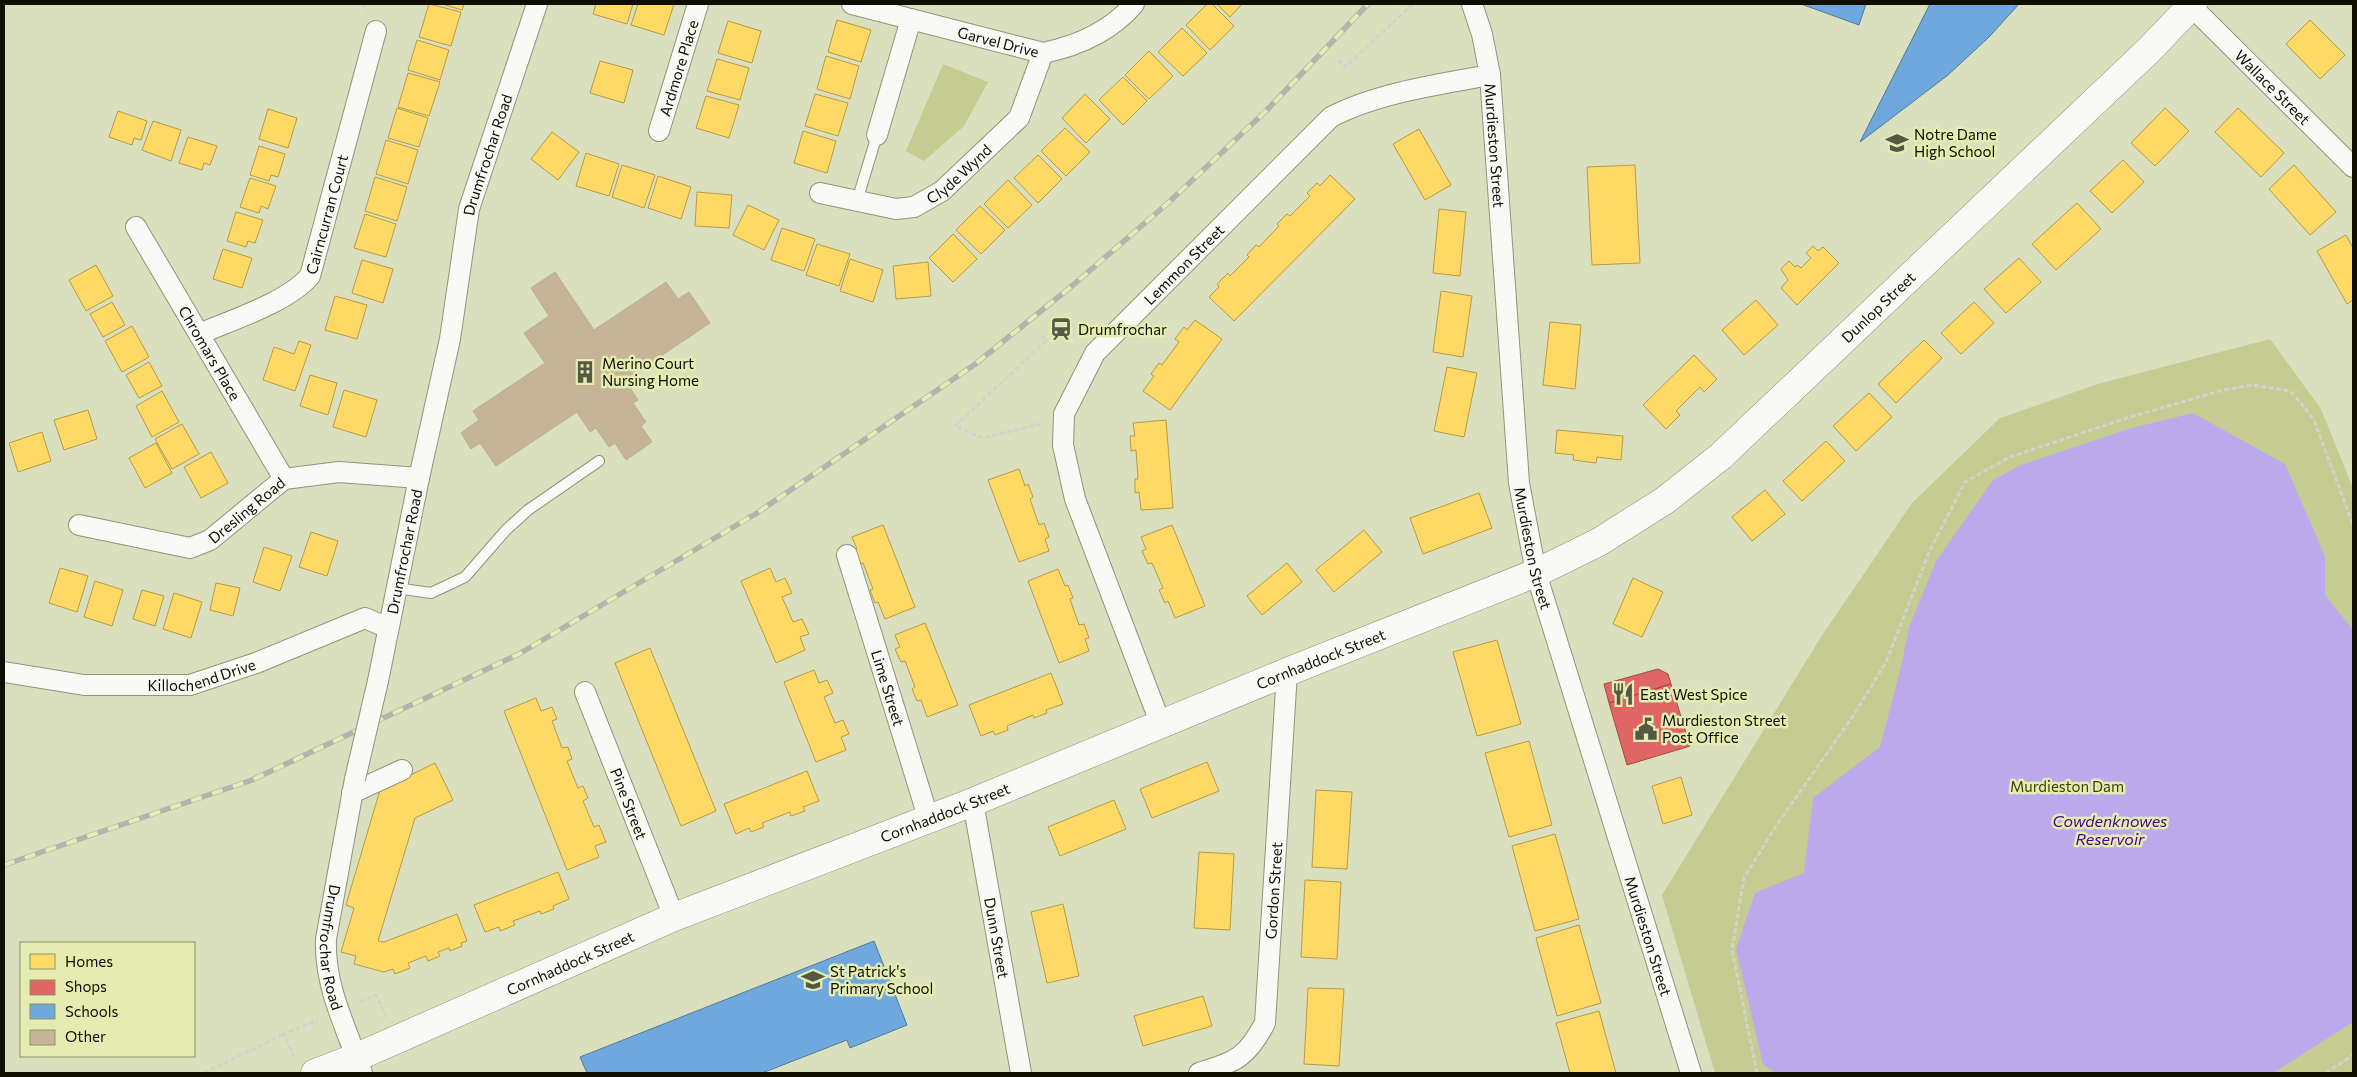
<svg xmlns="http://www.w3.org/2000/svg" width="2357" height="1077" font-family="Commissioner,sans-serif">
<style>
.green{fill:#c5cc92}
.water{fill:#bcaaec}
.homes{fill:#ffd966;stroke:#b79c47}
.shops{fill:#e06666;stroke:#a14c47}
.schools{fill:#6fa8dc;stroke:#527a9a}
.building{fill:#c6b496;stroke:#b6af9a}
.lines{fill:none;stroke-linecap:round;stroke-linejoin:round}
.service-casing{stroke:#91947b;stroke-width:12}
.minor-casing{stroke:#91947b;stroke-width:22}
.secondary-casing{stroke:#91947b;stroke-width:29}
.path{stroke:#d2d3ca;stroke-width:3;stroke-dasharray:5 2.5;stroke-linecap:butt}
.service{stroke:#f9faf5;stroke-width:10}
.minor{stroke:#f9faf5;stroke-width:20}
.secondary{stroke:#f9faf5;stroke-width:28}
.rail-casing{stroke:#b4b4ad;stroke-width:5.5}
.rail{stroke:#e4ecb1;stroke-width:4;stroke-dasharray:11;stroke-linecap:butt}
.minor-bridge-casing{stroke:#91947b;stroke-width:22;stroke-linecap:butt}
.minor-bridge{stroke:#f9faf5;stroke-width:20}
.labels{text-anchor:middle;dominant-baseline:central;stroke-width:5;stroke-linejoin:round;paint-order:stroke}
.street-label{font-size:15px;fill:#0e0f00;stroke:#e4ecb1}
.poi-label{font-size:15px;fill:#0e0f00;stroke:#e4ecb1;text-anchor:start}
.park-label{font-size:15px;fill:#3b3f07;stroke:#e4ecb1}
.water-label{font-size:16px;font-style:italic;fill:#44058b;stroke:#e4ecb1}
</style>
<rect width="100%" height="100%" fill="#dadfbe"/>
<path class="green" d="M943,64L988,82L964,126L924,161L906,151Z
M2270,339L2321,409L2353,488V1073H1715L1662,895L1821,637L1912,503L2000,418L2098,384Z"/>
<path class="water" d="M2193,413L2285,464L2325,556V595L2353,630V1022L2273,1073H1775L1763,1064L1736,949L1755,893L1804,873L1813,798L1880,747L1902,663L1909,627L1936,561L1993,480L2021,465L2128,429Z"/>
<path class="homes" d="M429,4L461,12L451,46L419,37Z
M442,4H464L462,10Z
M596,4H633L627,24L593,14Z
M638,4H674L664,35L631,25Z
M1207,4H1212L1234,26L1210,50L1186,25Z
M1217,4H1242L1230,17Z
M837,20L871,30L861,62L828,52Z
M2310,20L2345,55L2320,79L2286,44Z
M728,21L761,31L752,63L718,53Z
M1182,28L1207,53L1183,76L1158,52Z
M417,40L449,50L440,80L408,70Z
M1149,51L1173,76L1149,99L1125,75Z
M826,56L859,66L850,99L817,89Z
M717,59L749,68L740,100L707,91Z
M600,61L633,70L624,103L590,93Z
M408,73L440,82L429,116L398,107Z
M1123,77L1147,101L1123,125L1099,100Z
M815,94L848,103L838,136L805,126Z
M1085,94L1110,119L1086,143L1062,118Z
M706,96L739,105L729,138L696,128Z
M397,108L428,118L419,147L388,138Z
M2165,108L2189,131L2155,166L2131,143Z
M2238,108L2284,153L2261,177L2215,132Z
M268,109L297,118L288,148L259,139Z
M118,111L147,121L141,140L134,138L132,145L109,137Z
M153,121L181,130L171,161L142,150Z
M1065,128L1090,152L1066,176L1041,151Z
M1419,129L1451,185L1425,200L1393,144Z
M803,131L836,141L827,173L794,163Z
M552,132L579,152L558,180L531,159Z
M188,137L217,146L210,165L204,163L202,170L179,163Z
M386,140L418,150L408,184L376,174Z
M259,146L285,154L278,177L271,175L269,181L250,175Z
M586,153L619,164L609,196L576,186Z
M1038,155L1062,179L1038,203L1014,178Z
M2123,160L2144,182L2112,213L2090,191Z
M622,165L655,175L644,208L612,197Z
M1635,165L1640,263L1592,265L1587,167Z
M2294,165L2336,212L2310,235L2269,189Z
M1330,175L1355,199L1234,321L1209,297L1219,287L1217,284L1228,273L1230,276L1249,257L1247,255L1256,245L1259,247L1279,226L1277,224L1287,214L1290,216L1310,196L1307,193L1317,183L1320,186Z
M658,176L691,187L681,219L648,208Z
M375,177L407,187L397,221L365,211Z
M250,178L276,186L268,209L261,206L259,213L240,207Z
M1008,180L1032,205L1008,228L984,204Z
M697,192L732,195L729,228L695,226Z
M2077,203L2101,229L2056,270L2032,244Z
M748,205L779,220L764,250L733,235Z
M980,206L1005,230L981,254L956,230Z
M1439,209L1466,212L1460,276L1433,273Z
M236,212L263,220L255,243L248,241L246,247L227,241Z
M365,214L396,224L386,257L354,248Z
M782,228L815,239L804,271L771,260Z
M953,234L977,259L953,282L929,258Z
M2346,235L2353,248V300L2347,304L2317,251Z
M817,244L850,254L839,286L806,275Z
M1813,246L1818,251L1823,247L1839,263L1797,305L1781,288L1788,280L1781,269L1789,261L1795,267L1797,265L1801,268L1811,258L1806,253Z
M223,249L252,258L242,288L213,279Z
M2019,258L2041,282L2006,313L1984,289Z
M850,259L883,270L873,302L840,291Z
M362,260L393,269L383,303L352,293Z
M928,262L931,296L896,299L893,266Z
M96,265L113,296L86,311L69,280Z
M1441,291L1472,296L1463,357L1433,352Z
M335,296L367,305L357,339L325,330Z
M1756,300L1778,325L1744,355L1722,330Z
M112,302L125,325L103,337L90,314Z
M1974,302L1994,323L1961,354L1941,333Z
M1195,320L1222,339L1170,410L1143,391L1154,376L1151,374L1159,363L1162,365L1179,342L1175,339L1184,327L1187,330Z
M1550,322L1581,325L1575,389L1543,385Z
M132,326L149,357L122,372L105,341Z
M1924,340L1942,358L1896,403L1878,384Z
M299,341L311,345L295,391L263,380L274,347L294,354Z
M1694,355L1717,379L1704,392L1700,387L1676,411L1680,415L1666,429L1643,405Z
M149,362L162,386L139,398L126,375Z
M1447,367L1477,373L1464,437L1434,431Z
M310,375L337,383L328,415L300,406Z
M344,390L377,400L366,437L333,427Z
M162,391L179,422L152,437L136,406Z
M1869,393L1892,417L1856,451L1833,426Z
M88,410L97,439L64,450L54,420Z
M1166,420L1173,508L1141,510L1139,492L1135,493V479H1138L1136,450L1131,451L1130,436H1135L1133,423Z
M182,424L199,454L172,469L155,439Z
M1557,430L1623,436L1621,460L1597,457L1596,463L1573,460L1574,455L1555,453Z
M42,432L51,461L18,472L9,443Z
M1826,441L1845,461L1802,501L1783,481Z
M156,443L172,473L145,488L129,458Z
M211,452L228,483L201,498L184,467Z
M1019,469L1025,486L1028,484L1033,497L1030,499L1039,525L1044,523L1049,537L1045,539L1049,551L1019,562L988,480Z
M1765,490L1785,514L1752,541L1732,517Z
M1479,493L1492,528L1423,554L1410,518Z
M883,525L915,607L885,619L878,602L875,603L870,590L873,589L863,563L858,564L853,550L857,549L852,537Z
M1172,525L1205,606L1175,618L1168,601L1165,603L1159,590L1163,588L1152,563L1148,564L1142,551L1146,549L1141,537Z
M1364,530L1382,552L1334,592L1316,570Z
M311,532L338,541L327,576L299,567Z
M264,547L292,556L280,591L253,582Z
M1287,563L1302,582L1262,615L1247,596Z
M60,568L88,576L77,612L49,603Z
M770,568L776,582L785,578L792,593L782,597L793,622L802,619L809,634L800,637L805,650L776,663L741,581Z
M1058,569L1065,586L1068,585L1073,598L1070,599L1079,625L1084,624L1089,638L1085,639L1089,651L1059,663L1028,581Z
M1633,578L1663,592L1642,637L1613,624Z
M95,581L123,590L112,626L84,617Z
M216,583L240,588L233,616L210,610Z
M142,590L164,596L155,626L133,619Z
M174,593L202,602L191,638L163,629Z
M925,623L958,705L927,717L921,700L917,701L912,689L915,687L905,661L901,662L895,649L900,647L895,635Z
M1497,640L1521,724L1477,736L1453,652Z
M650,648L716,811L681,826L615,663Z
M814,670L819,683L827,680L833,693L824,697L835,723L843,720L849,734L841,737L846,750L816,762L784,682Z
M1051,673L1063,704L1046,710L1047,713L1034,718L1033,715L1007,726L1008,730L995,735L993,731L981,736L969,705Z
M536,698L541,711L552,707L557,719L552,721L562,748L568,747L572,759L567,761L578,788L583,786L588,798L583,801L594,827L599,825L606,842L595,846L599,857L567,870L504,711Z
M1529,741L1552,825L1509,837L1485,753Z
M1207,762L1219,791L1152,818L1140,789Z
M435,763L453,800L415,818L378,941L384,942L457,914L467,941L461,943L462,946L450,951L449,948L438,952L440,956L428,961L426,956L408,963L410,968L395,974L393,969L384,972L354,964L356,956L341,952L354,908L346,905L380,790Z
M807,771L819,801L803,807L805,811L791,816L790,812L762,823L764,827L751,832L749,828L736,834L724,804Z
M1681,777L1692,815L1663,824L1652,786Z
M1316,790L1352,792L1347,869L1312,867Z
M1114,800L1126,829L1060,856L1048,827Z
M1555,834L1579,919L1535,931L1512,846Z
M1199,852L1234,854L1230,930L1194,928Z
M558,872L569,899L553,906L554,909L541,914L540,911L513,921L515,925L500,931L499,927L485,932L474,905Z
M1305,880L1341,882L1337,959L1301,957Z
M1063,904L1079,976L1047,983L1031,912Z
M1579,925L1601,1003L1557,1016L1536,938Z
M1308,988L1344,989L1339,1066L1304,1064Z
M1203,996L1212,1026L1143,1046L1134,1016Z
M1599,1011L1616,1073H1570L1556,1023Z"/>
<path class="shops" d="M1658,669L1668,674L1671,684L1609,703L1604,684Z
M1671,684L1690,746L1627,765L1609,703Z"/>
<path class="schools" d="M1801,4H1866L1859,25Z
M1930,4H2019L1989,37L1948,75L1860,142Z
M874,941L907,1025L850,1048L847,1040L762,1073H587L580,1057Z"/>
<path class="building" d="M555,272L594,330L666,282L678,299L689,292L710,323L625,380L638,400L633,403L646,422L641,426L652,442L626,460L615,443L609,447L596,428L590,432L577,412L496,466L480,443L471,449L461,433L479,420L473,411L545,363L524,333L549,316L531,288Z"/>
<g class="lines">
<defs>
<path id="service" d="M857,201L877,135
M396,588L431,593L465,577L506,530L528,510L599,461"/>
<g id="minor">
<path id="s1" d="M852,4L1043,53C1077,46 1111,31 1134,4"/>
<path id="s2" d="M1472,4L1482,34L1490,75L1519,483L1536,573L1691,1073"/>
<path id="s3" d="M2191,6L2353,167"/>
<path id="s4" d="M659,131L698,4"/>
<path d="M877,135L911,19"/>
<path id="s5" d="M820,193L896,209L914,207L942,191L1019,118L1043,53"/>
<path id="s6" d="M136,227L284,479"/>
<path id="s7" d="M199,334C232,320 288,302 310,276L376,31"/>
<path id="s8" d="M79,525L190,548L210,540L284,479L339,472L419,478"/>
<path id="s9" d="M847,555L929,820"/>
<path id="s10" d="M4,672L84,685H190L256,663L365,618L388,628"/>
<path id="s11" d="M378,681L419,478L450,339L469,209L537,4"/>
<path id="s12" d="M585,692L674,917"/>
<path id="s13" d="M1161,725L1075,499L1063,445L1064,414L1095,353L1331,117C1377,93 1440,84 1490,75"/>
<path id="s14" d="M355,779L326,939C324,987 347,1029 362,1073"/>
<path d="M352,793L402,770"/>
<path id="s15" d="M973,802L1021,1073"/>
<path id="s16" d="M1199,1073C1236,1061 1246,1059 1265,1023L1287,672"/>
</g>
<g id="secondary">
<path id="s17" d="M315,1073L357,1057L674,917L973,802L1287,672L1536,573L1599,542L1664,501L1721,456L2149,50L2193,4"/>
</g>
</defs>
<use href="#service" class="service-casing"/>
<use href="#minor" class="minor-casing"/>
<use href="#secondary" class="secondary-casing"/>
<path class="path" d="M363,4L367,12
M1338,60L1345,67L1413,4
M1041,424L982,438L955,426L1046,341L1042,336
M360,1002L376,995L386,1017
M294,1057L284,1034L318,1020
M204,1073L284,1034
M1757,1073L1732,950L1744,878L1774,829L1853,716L1886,662L1930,550L1965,482L2010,457L2127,418L2223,390L2252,385L2290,391L2301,403L2314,420L2353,525
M2326,1073L2353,1055"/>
<use href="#service" class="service"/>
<use href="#minor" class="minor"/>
<use href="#secondary" class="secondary"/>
<defs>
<path id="rail" d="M4,865L252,780L519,654L757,513L974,365L1072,286L1168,203L1267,110L1368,4"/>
</defs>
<use href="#rail" class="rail-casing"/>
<use href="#rail" class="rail"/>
<defs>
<path id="minor-bridge" d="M355,779L378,681"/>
</defs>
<use href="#minor-bridge" class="minor-bridge-casing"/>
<use href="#minor-bridge" class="minor-bridge"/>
</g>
<defs>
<symbol id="school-bare" viewBox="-9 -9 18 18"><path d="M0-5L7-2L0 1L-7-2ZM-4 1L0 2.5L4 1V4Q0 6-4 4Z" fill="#555842" stroke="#e4ecb1" stroke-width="2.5" paint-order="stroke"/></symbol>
<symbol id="station-bare" viewBox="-9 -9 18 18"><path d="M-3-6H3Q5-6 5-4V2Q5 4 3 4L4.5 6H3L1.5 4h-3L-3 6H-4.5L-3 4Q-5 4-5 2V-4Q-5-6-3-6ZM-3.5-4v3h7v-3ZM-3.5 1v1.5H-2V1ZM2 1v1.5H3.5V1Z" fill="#555842" stroke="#e4ecb1" stroke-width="2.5" paint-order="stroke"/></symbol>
<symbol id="building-bare" viewBox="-9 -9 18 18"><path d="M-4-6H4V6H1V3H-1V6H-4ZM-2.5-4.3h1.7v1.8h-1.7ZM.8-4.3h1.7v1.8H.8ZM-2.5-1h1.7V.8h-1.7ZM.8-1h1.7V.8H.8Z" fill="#555842" stroke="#e4ecb1" stroke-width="2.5" paint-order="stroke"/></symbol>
<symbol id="restaurant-bare" viewBox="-9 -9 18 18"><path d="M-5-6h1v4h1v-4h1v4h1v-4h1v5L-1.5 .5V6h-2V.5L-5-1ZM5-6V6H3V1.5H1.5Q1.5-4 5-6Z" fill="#555842" stroke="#e4ecb1" stroke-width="2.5" paint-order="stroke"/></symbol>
<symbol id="civic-bare" viewBox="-9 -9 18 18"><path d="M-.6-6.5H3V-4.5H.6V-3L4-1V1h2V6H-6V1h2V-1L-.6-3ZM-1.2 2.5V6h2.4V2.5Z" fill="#555842" stroke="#e4ecb1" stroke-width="2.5" paint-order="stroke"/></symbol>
</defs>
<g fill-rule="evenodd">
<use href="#school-bare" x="1881" y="127" width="32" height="32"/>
<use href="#station-bare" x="1045" y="313" width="32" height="32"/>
<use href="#building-bare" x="569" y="356" width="32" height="32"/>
<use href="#restaurant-bare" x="1607" y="678" width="32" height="32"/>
<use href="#civic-bare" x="1630" y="713" width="32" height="32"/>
<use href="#school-bare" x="797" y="964" width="32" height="32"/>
</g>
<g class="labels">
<g class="street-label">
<text stroke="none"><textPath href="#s1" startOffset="151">Garvel Drive</textPath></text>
<text stroke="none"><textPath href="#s4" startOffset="66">Ardmore Place</textPath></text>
<text stroke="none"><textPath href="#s3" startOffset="115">Wallace Street</textPath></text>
<text stroke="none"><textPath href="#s2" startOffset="144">Murdieston Street</textPath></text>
<text stroke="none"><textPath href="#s11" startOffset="538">Drumfrochar Road</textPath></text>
<text stroke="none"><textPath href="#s5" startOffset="152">Clyde Wynd</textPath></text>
<text stroke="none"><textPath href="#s7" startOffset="190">Cairncurran Court</textPath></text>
<text stroke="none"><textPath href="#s13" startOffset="522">Lemmon Street</textPath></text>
<text stroke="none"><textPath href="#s17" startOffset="1756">Dunlop Street</textPath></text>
<text stroke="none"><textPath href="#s6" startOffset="146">Chromars Place</textPath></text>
<text stroke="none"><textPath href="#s8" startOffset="182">Dresling Road</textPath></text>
<text stroke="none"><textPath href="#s2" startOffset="549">Murdieston Street</textPath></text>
<text stroke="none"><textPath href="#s11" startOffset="132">Drumfrochar Road</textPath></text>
<text stroke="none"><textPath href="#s17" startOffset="1088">Cornhaddock Street</textPath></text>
<text stroke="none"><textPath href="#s10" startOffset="200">Killochend Drive</textPath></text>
<text stroke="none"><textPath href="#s9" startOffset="139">Lime Street</textPath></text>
<text stroke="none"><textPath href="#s12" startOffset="120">Pine Street</textPath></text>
<text stroke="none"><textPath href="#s17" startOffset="682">Cornhaddock Street</textPath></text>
<text stroke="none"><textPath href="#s16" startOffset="219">Gordon Street</textPath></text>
<text stroke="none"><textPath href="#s2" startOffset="954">Murdieston Street</textPath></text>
<text stroke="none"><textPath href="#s15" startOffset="138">Dunn Street</textPath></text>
<text stroke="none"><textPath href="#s14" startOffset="171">Drumfrochar Road</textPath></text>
<text stroke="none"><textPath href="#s17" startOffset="278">Cornhaddock Street</textPath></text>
</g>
<g class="poi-label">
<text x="1914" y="134">Notre Dame<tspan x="1914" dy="17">High School</tspan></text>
<text x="1078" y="329">Drumfrochar</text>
<text x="602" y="363">Merino Court<tspan x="602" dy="17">Nursing Home</tspan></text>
<text x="1640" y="694">East West Spice</text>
<text x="1662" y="720">Murdieston Street<tspan x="1662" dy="17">Post Office</tspan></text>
<text x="830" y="971">St Patrick's<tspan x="830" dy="17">Primary School</tspan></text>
</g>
<g class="park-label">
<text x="2067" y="786">Murdieston Dam</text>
</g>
<g class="water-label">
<text x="2110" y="820">Cowdenknowes<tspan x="2110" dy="18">Reservoir</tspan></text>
</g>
</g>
<rect width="2357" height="1077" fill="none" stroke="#0e0f00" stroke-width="10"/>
<rect x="20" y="942" width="175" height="115" fill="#e4ecb1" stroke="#8e946a"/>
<rect x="30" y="954" width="25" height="15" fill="#ffd966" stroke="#8e946a"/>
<text x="65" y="967" font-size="15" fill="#0e0f00">Homes</text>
<rect x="30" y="980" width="25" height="15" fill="#e06666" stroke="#8e946a"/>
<text x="65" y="992" font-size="15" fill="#0e0f00">Shops</text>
<rect x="30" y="1004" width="25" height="15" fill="#6fa8dc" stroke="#8e946a"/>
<text x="65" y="1017" font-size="15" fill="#0e0f00">Schools</text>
<rect x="30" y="1030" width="25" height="15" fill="#c6b496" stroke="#8e946a"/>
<text x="65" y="1042" font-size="15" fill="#0e0f00">Other</text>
</svg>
